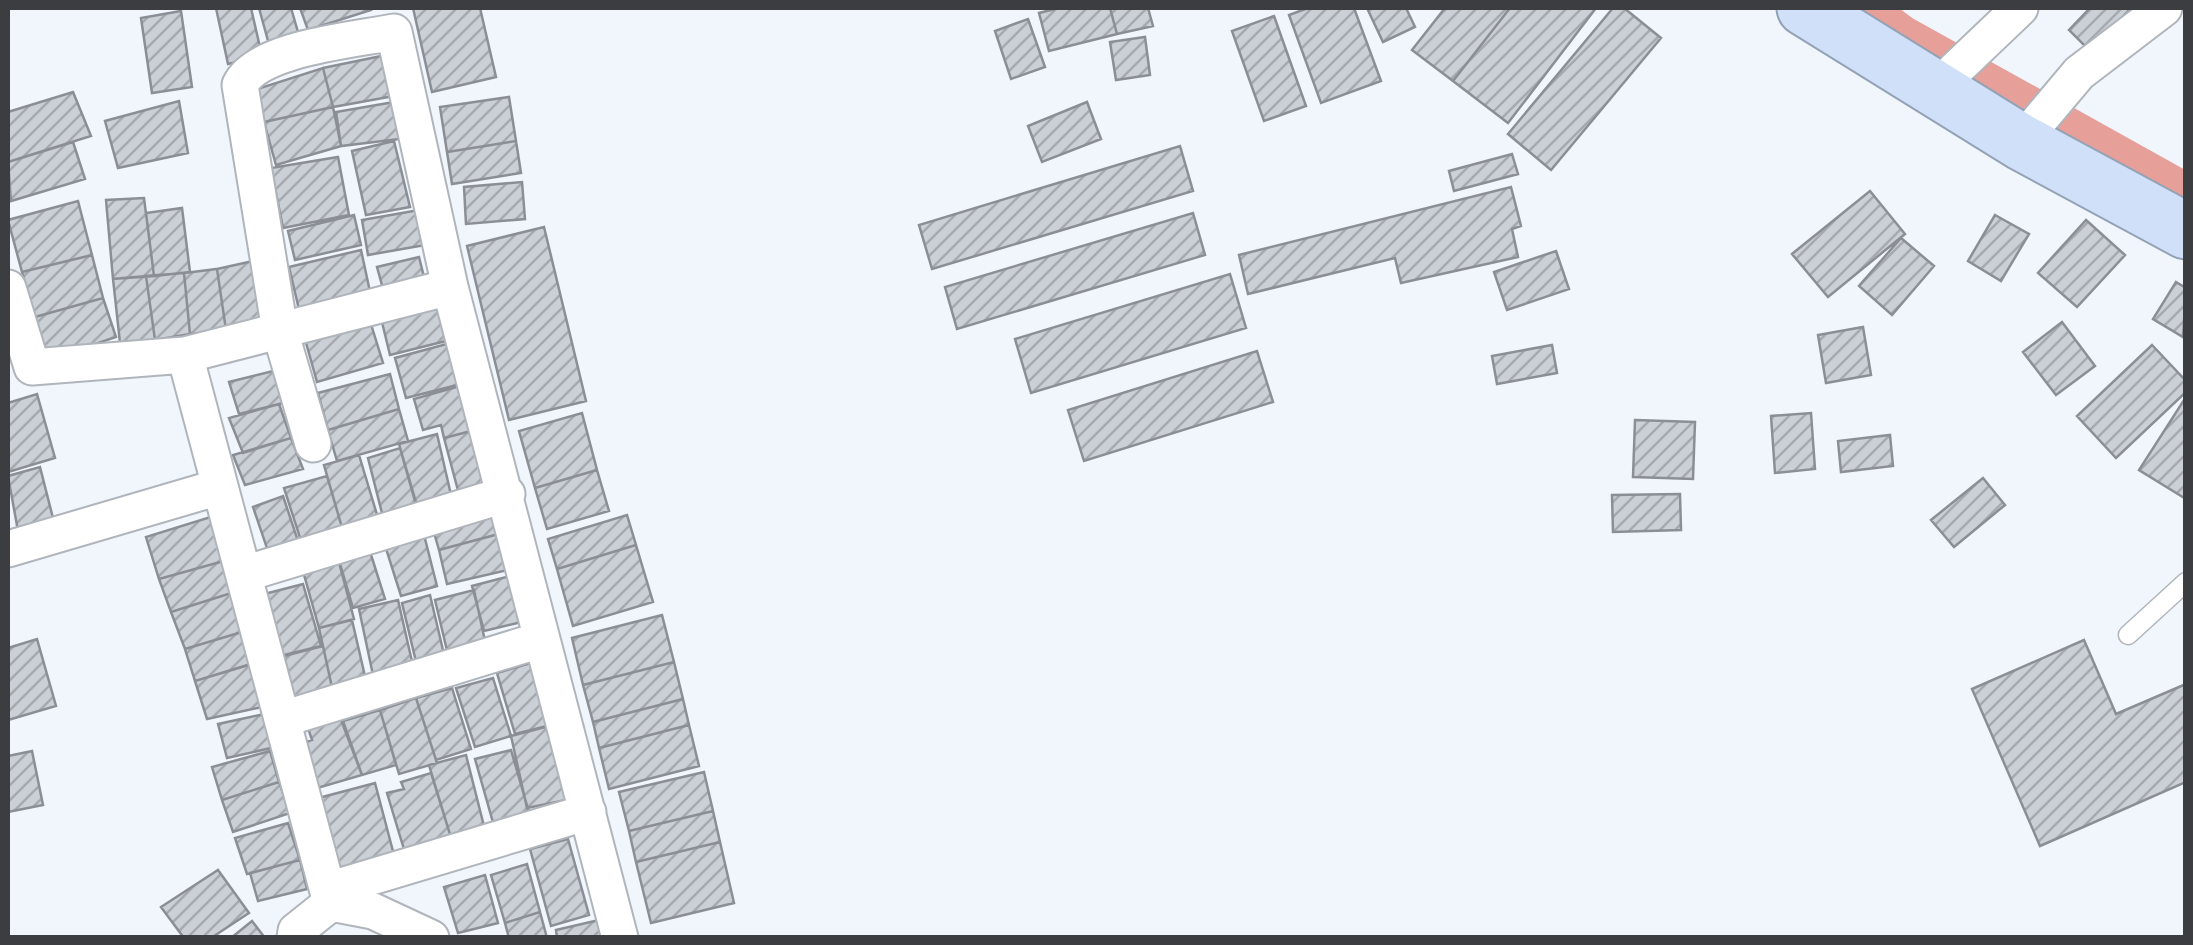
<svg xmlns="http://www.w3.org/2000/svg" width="2193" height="945" font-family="'Roboto Serif',serif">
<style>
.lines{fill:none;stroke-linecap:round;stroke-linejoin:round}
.canal{stroke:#e6a099;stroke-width:38}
.building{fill:url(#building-hatch);stroke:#8b8f95;stroke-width:2.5}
.service-casing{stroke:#b0b5bc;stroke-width:21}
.minor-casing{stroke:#b0b5bc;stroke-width:39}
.trunk-casing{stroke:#94a2b6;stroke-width:59}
.service{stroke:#fff;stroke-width:18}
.minor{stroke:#fff;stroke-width:35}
.trunk{stroke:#d0e0f8;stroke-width:55}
</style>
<defs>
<pattern id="building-hatch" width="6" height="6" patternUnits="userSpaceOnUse" patternTransform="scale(2.5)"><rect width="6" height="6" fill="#cbd0d6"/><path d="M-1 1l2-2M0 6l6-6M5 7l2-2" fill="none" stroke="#a6aaaf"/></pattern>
</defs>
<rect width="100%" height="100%" fill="#f1f6fd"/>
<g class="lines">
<path class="canal" d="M1867,8L1902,34L2186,192"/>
</g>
<path class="building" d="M216,8H251L262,56L228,64Z
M259,8H291L300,39L270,48Z
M300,8H370L371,10L308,30Z
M413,8H480L496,77L432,92Z
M1059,8H1110L1117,34L1049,51L1039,13Z
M1110,8H1148L1153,26L1117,34Z
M1308,8H1354L1381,81L1321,103L1289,15Z
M1367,8H1406L1415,27L1383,42Z
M1445,8H1510L1453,81L1412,50Z
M1510,8H1596L1508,123L1453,81Z
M1613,8H1624L1661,38L1551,170L1508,134Z
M2090,8H2131L2090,51L2069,30Z
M181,11L192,87L152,93L141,18Z
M1274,16L1306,106L1264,121L1232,31Z
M1028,19L1045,67L1011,79L995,31Z
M1145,37L1150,75L1116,80L1110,42Z
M391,54L405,94L333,107L323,68Z
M323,68L333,107L264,122L254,90Z
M73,92L91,136L8,162V112Z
M509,97L516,141L447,152L440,107Z
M179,101L188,153L118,168L105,121Z
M400,101L408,138L341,146L336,112Z
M1087,102L1101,139L1042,162L1028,126Z
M333,107L341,146L276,165L264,122Z
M394,141L410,207L366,215L352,151Z
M516,141L521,173L452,184L447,152Z
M73,142L85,179L11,201L8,162Z
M1180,146L1193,191L932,269L919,225Z
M1512,154L1518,174L1454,191L1449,171Z
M338,157L349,215L283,228L271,168Z
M522,182L525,219L466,224L464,187Z
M1511,187L1521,226L1512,229L1518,257L1401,283L1395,258L1248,294L1239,255Z
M1870,191L1905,234L1828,297L1792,254Z
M144,198L154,276L113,279L106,200Z
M78,201L92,255L22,272L8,220Z
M182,208L190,272L154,276L146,213Z
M425,209L431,244L368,255L362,220Z
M1193,213L1205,255L957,329L945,287Z
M354,215L361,245L295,260L288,231Z
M1995,215L2029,234L2001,281L1968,261Z
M2086,220L2125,255L2077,307L2038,273Z
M544,227L586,401L509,420L467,246Z
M1901,238L1934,266L1892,315L1859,286Z
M361,250L372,301L301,318L289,267Z
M1556,251L1569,289L1507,310L1494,272Z
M92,255L103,298L35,317L22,272Z
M419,257L427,289L385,296L377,267Z
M253,261L267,322L226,330L217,269Z
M217,269L226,330L190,334L184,273Z
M184,273L190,334L155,340L146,276Z
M1230,274L1246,328L1031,393L1015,339Z
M146,276L155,340L120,343L113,279Z
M2176,282L2186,288L2183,337L2153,319Z
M444,297L454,339L390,355L380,314Z
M103,298L116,337L48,360L35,317Z
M370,321L383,363L317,382L305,339Z
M2062,322L2095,366L2056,395L2023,352Z
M1863,327L1871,375L1826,383L1818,335Z
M454,342L465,383L406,398L395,358Z
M1552,345L1557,373L1497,384L1492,356Z
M2152,345L2186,381V392L2116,458L2077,416Z
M1257,351L1273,402L1084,461L1068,410Z
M277,370L287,402L239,414L229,382Z
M390,374L399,409L328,430L318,393Z
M474,382L479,429L444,438L441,425L423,430L414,399Z
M37,394L55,458L8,472V403Z
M2184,400H2186V499L2139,470Z
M279,404L291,438L243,453L229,418Z
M399,409L408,441L337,461L328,430Z
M582,413L597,470L535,488L519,431Z
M1811,413L1815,469L1775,473L1771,416Z
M1635,420L1695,422L1693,479L1633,477Z
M479,429L496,487L460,498L444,438Z
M437,434L454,508L420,516L399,444Z
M1890,435L1893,466L1841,472L1838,441Z
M291,438L303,469L245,485L233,455Z
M400,448L418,512L384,521L368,458Z
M359,455L381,528L345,538L324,465Z
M40,467L54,522L18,531L8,476Z
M597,470L609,511L547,529L535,488Z
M327,476L345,538L303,547L284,488Z
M1983,478L2005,505L1954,547L1931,520Z
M1680,494L1681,530L1613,532L1612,495Z
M283,496L300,547L270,557L253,507Z
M498,504L506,532L439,550L431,522Z
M217,515L231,559L159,579L146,537Z
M627,515L636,545L557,569L548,539Z
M422,527L437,586L401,596L383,539Z
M502,533L512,569L447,584L439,550Z
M367,542L385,599L353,608L336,550Z
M636,545L653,602L573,626L557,569Z
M337,555L354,619L319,628L301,564Z
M231,559L241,590L171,612L159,579Z
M514,575L526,621L484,631L472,586Z
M303,584L321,646L276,657L257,596Z
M241,590L252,629L185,649L171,612Z
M474,590L488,655L450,663L435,600Z
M430,595L446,663L418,670L402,603Z
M398,600L413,666L373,675L359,609Z
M662,615L674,662L583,685L572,638Z
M352,620L367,685L333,692L319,628Z
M252,629L263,661L195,681L185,649Z
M37,639L56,706L8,720V648Z
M2084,640L2116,714L2186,684V782L2040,846L1972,689Z
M323,646L333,692L295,700L284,656Z
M257,662L271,705L207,719L195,681Z
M534,662L551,725L515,734L497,673Z
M674,662L683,699L593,722L583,685Z
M493,678L511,736L475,747L456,688Z
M452,688L471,749L436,760L416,698Z
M416,698L437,763L399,774L380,710Z
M683,699L689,725L599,748L593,722Z
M380,710L396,765L362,775L343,721Z
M338,712L362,775L314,789L299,744L312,740L306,722Z
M269,713L280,746L227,758L218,724Z
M557,724L576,798L527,808L511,736Z
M689,725L699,766L609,789L599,748Z
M511,750L532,823L496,833L475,759Z
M32,751L43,805L8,812V756Z
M270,751L279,782L222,800L212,767Z
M466,755L486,834L452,841L429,765Z
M704,772L713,811L629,831L619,792Z
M431,773L452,841L406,856L387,793L404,789L401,782Z
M279,782L290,813L233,832L222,800Z
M375,783L394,855L333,869L315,799Z
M713,811L720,842L636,862L629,831Z
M288,823L300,860L247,874L235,838Z
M568,839L589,915L551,926L530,849Z
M720,842L734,903L651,923L636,862Z
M300,860L307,889L258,901L250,873Z
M527,864L540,912L505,923L491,875Z
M218,870L249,913L211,938H184L161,907Z
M485,875L498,923L458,933L444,887Z
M540,912L547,938H509L505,923Z
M599,920L604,938H557L556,930Z
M252,921L265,938H231Z"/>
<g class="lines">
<defs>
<path id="service" d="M2128,635L2186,582"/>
<path id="minor" d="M1935,89L2020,8
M2021,142L2079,73L2164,8
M8,288L32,367L185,355L450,287
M185,355L331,903L373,911L431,938
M313,444L280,331L240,85C257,48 355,40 394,32L450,287L620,938
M8,549L219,487
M244,574L507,494
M283,719L540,640
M328,890L588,812
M295,938L296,931L331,903"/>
<path id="trunk" d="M1805,8L2021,142L2186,231"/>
</defs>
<use href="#service" class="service-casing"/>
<use href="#minor" class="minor-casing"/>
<use href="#trunk" class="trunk-casing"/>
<use href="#service" class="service"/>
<use href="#minor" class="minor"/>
<use href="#trunk" class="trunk"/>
</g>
<rect width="2193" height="945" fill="none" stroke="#3b3d40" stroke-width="20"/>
</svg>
